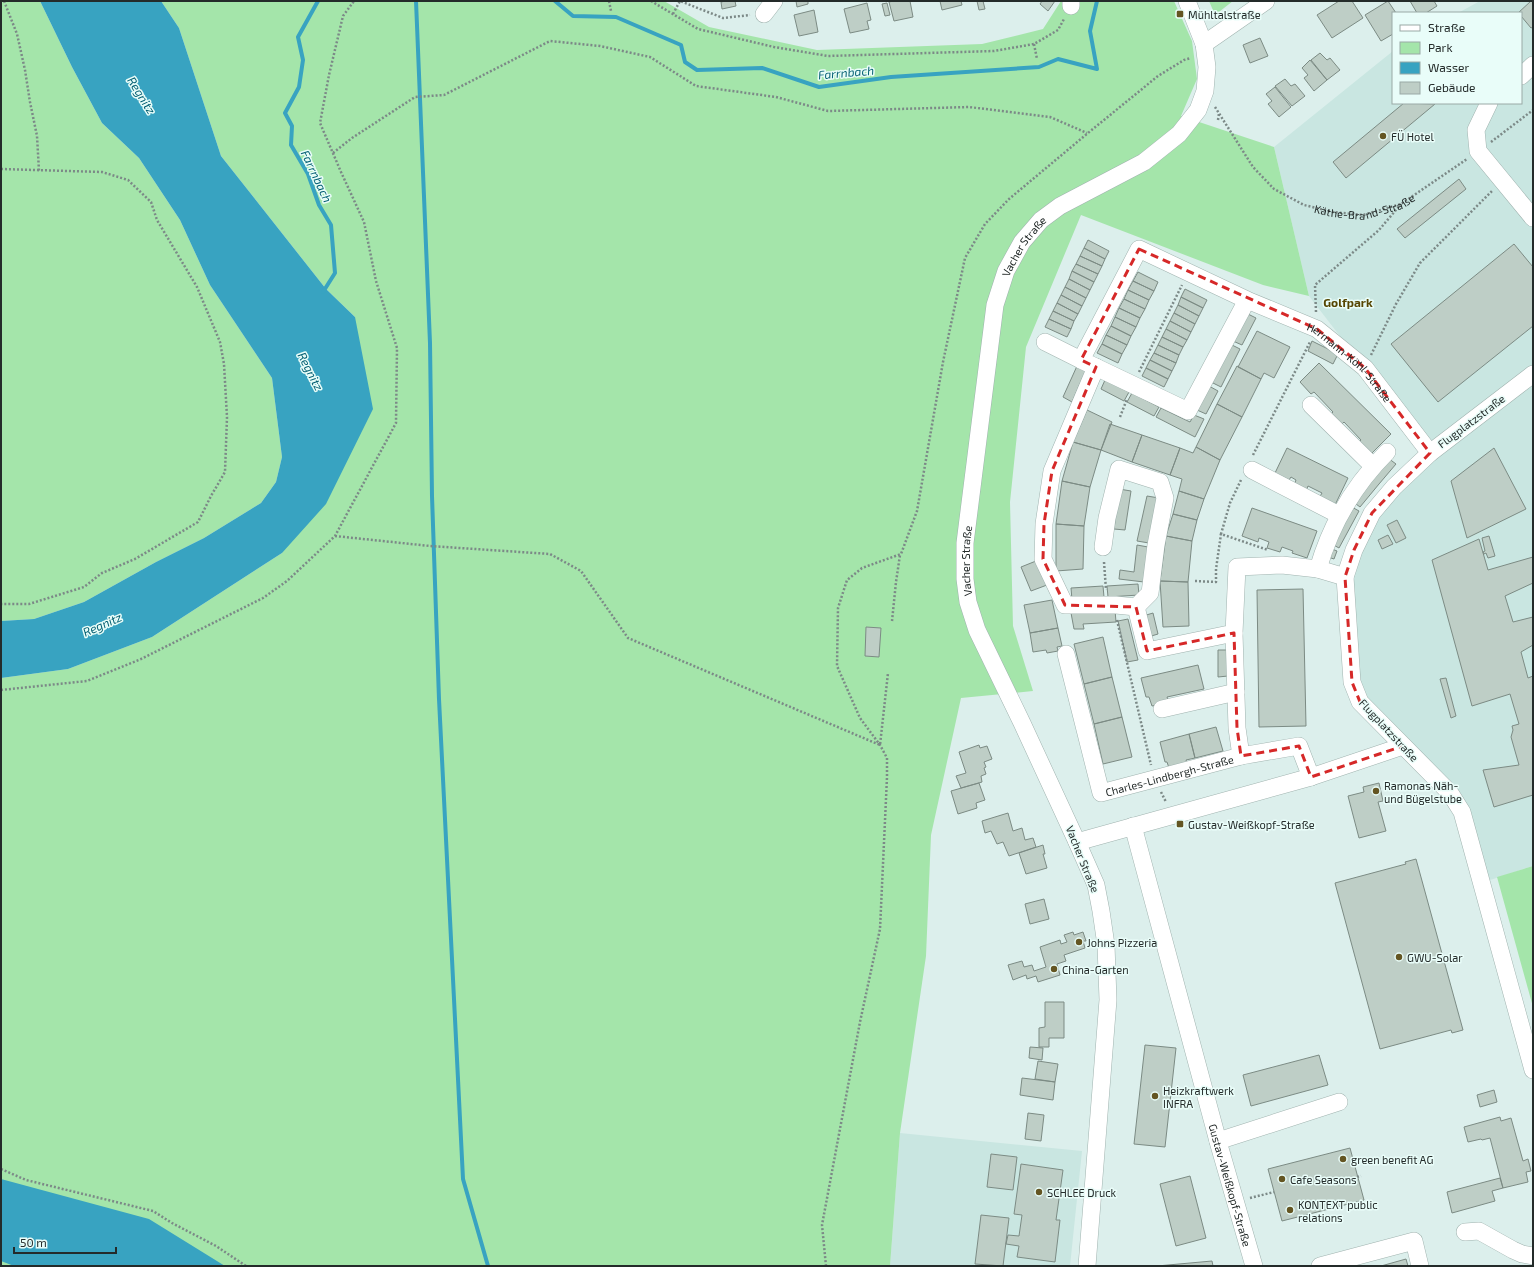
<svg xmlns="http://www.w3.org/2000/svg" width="1534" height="1267" font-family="'Exo 2',sans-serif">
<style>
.built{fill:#c9e6e1}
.green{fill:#a4e5aa}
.water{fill:#38a3c1}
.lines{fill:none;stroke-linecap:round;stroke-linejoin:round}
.stream{stroke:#38a3c1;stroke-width:4}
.building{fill:#becec6;stroke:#7c8b84}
.minor-casing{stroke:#a0b3af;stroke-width:18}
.path{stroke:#7c8987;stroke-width:2.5;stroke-dasharray:2 2;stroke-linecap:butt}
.minor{stroke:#fff;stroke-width:17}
.marked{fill:none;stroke:#d62828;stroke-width:3;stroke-dasharray:8 5;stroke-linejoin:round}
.poi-dot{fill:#645522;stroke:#e9fdf9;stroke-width:1.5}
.labels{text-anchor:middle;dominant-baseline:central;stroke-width:3;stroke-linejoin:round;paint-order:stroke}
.poi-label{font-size:11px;fill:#242b2a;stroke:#e9fdf9;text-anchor:start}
.street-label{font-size:11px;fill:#242b2a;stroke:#e9fdf9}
.water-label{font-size:12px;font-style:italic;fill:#025e72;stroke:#e9fdf9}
.neighbourhood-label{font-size:12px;font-weight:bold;fill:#564603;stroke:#e9fdf9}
</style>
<rect width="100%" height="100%" fill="#dcefec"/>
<path class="built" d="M1480,1H1533V866L1481,883L1462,812L1352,682L1354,550L1430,453L1309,296L1274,147L1393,51V103H1521V13H1458Z
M900,1133L1082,1151L1070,1266H890Z"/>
<path class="green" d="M1,1H40L72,67L102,123L139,158L180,220L210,285L272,378L282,457L276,482L261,503L204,538L156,562L84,602L34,619L1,621Z
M161,1H664L709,27L817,50L982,44L1043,29L1061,1H1174L1192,41L1197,79L1181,116L1274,147L1309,296L1263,285L1081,215L1026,347L1010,502L1013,626L1033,691L961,698L931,835L926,956L900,1133L890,1266H1V678L68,669L152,637L282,553L355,317L326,289L221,156L179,28Z
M1209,1H1233L1215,15Z
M1533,866V1007L1497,877Z"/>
<path class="water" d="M40,1H161L179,28L221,156L326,289L355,317L373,409L326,504L282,553L152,637L68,669L1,678V621L34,619L84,602L156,562L204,538L261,503L276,482L282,457L272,378L210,285L180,220L139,158L102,123L72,67Z
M1,1179L149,1219L225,1266H14L1,1261Z"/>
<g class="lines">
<path class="stream" d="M318,1L298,37L303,60L299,87L285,113L292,126L291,145L308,174L319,205L331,225L335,273L323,292
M416,1L430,343L432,496L439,699L463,1179L488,1266
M555,1L573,16L616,17L681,45L685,62L697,70L762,68L819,87L891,77L1039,67L1058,59L1097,69L1090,31L1097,1"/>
</g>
<path class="building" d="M726,1H735L736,6L722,9L721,2Z
M796,1H808V4L797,7Z
M893,1H910L913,17L894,21L889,2Z
M940,1H961L962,5L942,10Z
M977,1H983L985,9L979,10Z
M1042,1H1055L1048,11L1040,4Z
M1339,1H1352L1363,18L1332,38L1317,15Z
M1388,1L1396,13H1393V34L1381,41L1365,15Z
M1410,1H1434L1437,6L1426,13H1417Z
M1531,1H1533V27L1531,28L1521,16V13H1518Z
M867,3L871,20L867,21L869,29L850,33L844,9Z
M887,3L890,15L885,16L882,4Z
M814,10L818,32L799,36L794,15Z
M1260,38L1268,56L1250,63L1243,45Z
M1320,53L1327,60L1330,58L1340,70L1327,80L1311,60Z
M1310,60L1327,80L1314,91L1304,78L1308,75L1302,68Z
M1285,79L1291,86L1295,84L1305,96L1292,106L1275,86Z
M1275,87L1291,107L1279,117L1268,104L1272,101L1266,94Z
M1404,103L1435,104L1346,178L1333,162Z
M1459,179L1466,189L1405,238L1397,229Z
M1088,240L1109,251L1105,259L1084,248Z
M1514,244L1533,267V326L1438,402L1391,344Z
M1084,248L1105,259L1102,266L1080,256Z
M1080,256L1102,266L1098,274L1076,264Z
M1076,264L1098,274L1094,282L1072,271Z
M1072,271L1094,282L1090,290L1069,279Z
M1138,272L1158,282L1154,291L1133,281Z
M1069,279L1090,290L1086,298L1065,287Z
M1133,281L1154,291L1149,300L1128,290Z
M1065,287L1086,298L1082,306L1061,295Z
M1185,289L1207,300L1203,308L1181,297Z
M1128,290L1149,300L1145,309L1124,299Z
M1061,295L1082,306L1078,314L1057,303Z
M1181,297L1203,308L1199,316L1178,305Z
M1124,299L1145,309L1140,318L1119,308Z
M1057,303L1078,314L1074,321L1053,311Z
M1178,305L1199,316L1195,324L1174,313Z
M1119,308L1140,318L1136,327L1115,317Z
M1053,311L1074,321L1071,329L1049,319Z
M1174,313L1195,324L1191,332L1170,321Z
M1246,313L1256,318L1242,345L1233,341Z
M1115,317L1136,327L1131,336L1111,326Z
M1049,319L1071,329L1067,337L1045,327Z
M1170,321L1191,332L1187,340L1166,329Z
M1111,326L1131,336L1127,345L1106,335Z
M1166,329L1187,340L1183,347L1162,337Z
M1257,331L1290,347L1274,378L1264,373L1261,379L1238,367Z
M1106,335L1127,345L1122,354L1102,344Z
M1162,337L1183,347L1179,355L1158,345Z
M1312,341L1338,354L1333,364L1308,351Z
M1102,344L1122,354L1118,363L1097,353Z
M1230,344L1240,349L1221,387L1211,382Z
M1158,345L1179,355L1176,363L1154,353Z
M1154,353L1176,363L1172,371L1150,360Z
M1150,360L1172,371L1168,379L1146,368Z
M1319,363L1391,434L1371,454L1359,442L1361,440L1344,422L1340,426L1329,416L1333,412L1314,392L1311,394L1300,382Z
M1077,366L1086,370L1072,402L1063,397Z
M1237,366L1261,379L1242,417L1217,404Z
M1146,368L1168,379L1164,387L1142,376Z
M1105,380L1129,392L1124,401L1101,389Z
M1209,386L1218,391L1206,414L1197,410Z
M1132,393L1159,407L1154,416L1127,402Z
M1217,404L1242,417L1220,460L1196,447Z
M1161,408L1190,422L1194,415L1204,419L1195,437L1156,417Z
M1087,410L1112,422L1101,450L1073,442Z
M1110,424L1142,435L1132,462L1101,450Z
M1142,435L1180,448L1170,475L1132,462Z
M1073,442L1101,450L1090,487L1062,481Z
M1196,447L1220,460L1204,499L1179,491L1182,479L1170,475L1180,448L1193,453Z
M1287,448L1348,478L1335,505L1319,498L1322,493L1308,486L1306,491L1294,485L1296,480L1291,477L1289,480L1275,473Z
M1494,448L1526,509L1467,538L1451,481Z
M1388,458L1396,464L1379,484L1360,507L1352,501Z
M1062,481L1090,487L1084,526L1056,524Z
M1119,489L1131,491L1125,530L1114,529Z
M1179,491L1204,499L1197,520L1173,514Z
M1147,496L1159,498L1149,543L1137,541Z
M1350,506L1359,511L1339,548L1330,543Z
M1252,508L1317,531L1307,558L1292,553L1293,551L1282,547L1280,552L1267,548L1269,542L1259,538L1258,542L1242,536Z
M1173,514L1197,520L1192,541L1166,536Z
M1397,520L1406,538L1396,543L1387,525Z
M1056,524L1084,526L1083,569L1056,571Z
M1388,535L1393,544L1382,549L1378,540Z
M1166,536L1192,541L1188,582L1160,581Z
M1489,536L1495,556L1488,558L1486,553L1484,554L1483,552L1485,551L1482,538Z
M1479,539L1488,570L1533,557V583L1505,596L1513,622L1533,617V645L1521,652L1528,678L1533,676V795L1494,807L1483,770L1519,765L1511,737L1513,730L1512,726L1519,724L1510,694L1472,706L1432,560Z
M1137,545L1148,547L1144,582L1119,579L1120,570L1134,572Z
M1332,549L1337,551L1334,559L1328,557Z
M1036,561L1047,585L1031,591L1021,567Z
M1160,581L1188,582L1189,626L1163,627Z
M1138,584L1139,595L1108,597L1107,586Z
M1103,586L1104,597L1072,600L1071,588Z
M1303,589L1306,726L1259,727L1257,590Z
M1052,600L1058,628L1030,633L1024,605Z
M1115,610L1116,622L1083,624L1084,629H1074L1071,613Z
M1153,613L1158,634L1148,637L1143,616Z
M1128,619L1138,660L1127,662L1118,621Z
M866,627L881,628L879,657L865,656Z
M1058,628L1062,646L1057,647L1058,651L1047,653L1046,650L1033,652L1030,633Z
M1103,637L1112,677L1084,684L1074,644Z
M1218,650H1227L1228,676L1218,677Z
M1198,665L1204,689L1167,697L1168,700L1162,704L1152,706L1149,697H1146L1141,678Z
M1112,677L1122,717L1094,724L1084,684Z
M1446,678L1456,716L1451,718L1440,679Z
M1122,717L1132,757L1103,764L1094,724Z
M1216,727L1223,751L1195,758L1189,734Z
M1189,734L1195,758L1186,760L1187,763L1169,768L1167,762H1165L1160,742Z
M979,745L980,748L987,746L992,759L984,762L986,767L984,768L986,774L981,776L982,782L961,788L956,776L966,773L959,752Z
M979,783L985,800L976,803L977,808L958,814L951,791Z
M1379,783L1383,801L1378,802L1386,831L1359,838L1348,796L1364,792L1363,787Z
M1008,813L1013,831L1022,828L1025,840L1033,838L1036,847L1009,856L1003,842L997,844L991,831L985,833L982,821Z
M1043,845L1045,854H1043L1047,868L1026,874L1019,853Z
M1416,859L1463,1030L1452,1033L1451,1030L1380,1049L1335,883L1406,864L1405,862Z
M1044,899L1049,919L1030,924L1025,904Z
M1073,932L1074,935L1083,932L1086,941H1083L1085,948L1064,955L1066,961L1057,964L1060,975L1038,982L1036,976L1027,979L1026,975L1013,980L1008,965L1022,961L1024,967L1032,965L1034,971L1046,967L1040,947L1060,940L1061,944L1067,942L1064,935Z
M1045,1002H1064V1038H1049V1047H1039V1028L1045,1027Z
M1145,1045L1176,1048L1165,1147L1134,1144Z
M1030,1047L1043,1048L1042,1060L1029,1058Z
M1319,1055L1328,1085L1251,1106L1243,1075Z
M1038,1061L1058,1064L1055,1082L1035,1079Z
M1022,1078L1055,1082L1053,1100L1020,1095Z
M1494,1090L1497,1102L1480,1107L1477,1095Z
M1028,1113L1044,1115L1041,1141L1025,1139Z
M1500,1117L1501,1121L1511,1118L1523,1161L1528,1159L1531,1171L1526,1172L1528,1182L1503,1188L1490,1138L1482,1140L1481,1139L1468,1142L1464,1127Z
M1350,1148L1364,1200L1282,1221L1268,1169Z
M991,1154L1017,1157L1013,1190L987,1187Z
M1021,1164L1063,1170L1056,1220H1060L1055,1262L1017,1257L1019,1246L1006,1244L1008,1235L1019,1236L1022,1215L1014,1214Z
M1190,1176L1206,1238L1176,1246L1160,1184Z
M1500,1178L1503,1188L1492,1191L1495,1201L1452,1213L1447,1192Z
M981,1215L1009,1218L1003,1266L975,1264Z
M1406,1259L1408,1266H1381Z
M1212,1261L1213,1266H1157Z"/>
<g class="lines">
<defs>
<g id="minor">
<path d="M1071,1V6"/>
<path d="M764,14L774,1"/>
<path d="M1204,44L1266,1"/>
<path d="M1521,76L1533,65"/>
<path d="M1489,103L1476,130L1478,151L1533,218"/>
<path id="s2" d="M1247,300L1139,249L1081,360L1188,411L1247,300L1317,329L1365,368L1430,453"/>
<path d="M1045,342L1081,360"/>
<path d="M1096,367L1052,471L1044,524L1043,559L1065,605H1116L1136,607L1147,651L1234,633L1237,567L1282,565L1318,569L1345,577"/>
<path d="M1533,374L1430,453L1394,487L1372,513L1354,550L1345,577L1352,682L1360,702L1450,793L1462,812L1533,1070"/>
<path d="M1311,405L1373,466"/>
<path d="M1252,470L1339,515"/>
<path d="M1103,547L1107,518L1119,469L1160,482L1165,498L1156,545L1150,593L1136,607"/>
<path d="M1318,569C1331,524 1354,485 1387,452"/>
<path d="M1234,633L1237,728L1241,756"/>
<path id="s3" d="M1066,654L1101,793L1241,756L1299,746L1311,777"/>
<path d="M1162,709L1236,692"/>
<path id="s4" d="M1133,826L1219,1145L1254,1266"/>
<path d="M1077,842L1311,777L1403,746"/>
<path d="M1218,1141L1339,1102"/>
<path d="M1465,1232L1479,1231L1513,1250L1522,1254L1533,1256"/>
<path id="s5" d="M1087,1266L1108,1000L1106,945L1101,911L1096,885L1077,842L1022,723L977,630L968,602L965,579V543L995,305L1006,271L1022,242L1041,220L1060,206L1144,162L1179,134L1198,110L1205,91L1207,67L1204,44L1187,1"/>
<path d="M1320,1266L1414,1241L1420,1266"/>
</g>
</defs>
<use href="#minor" class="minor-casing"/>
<g class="path">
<path d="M4,1L17,34L25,70L30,102L37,136L39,171"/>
<path d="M609,1L611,11"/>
<path d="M651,1L698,29L774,47L828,56L994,51L1034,44L1058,30L1064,19"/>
<path d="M673,14L680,1L723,18L750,15"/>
<path d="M1034,44L1037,59"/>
<path id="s1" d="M1215,107L1253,167L1274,189L1304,205L1333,212L1363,215L1401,204L1467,159"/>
<path d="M1218,120L1219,113"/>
<path d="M1491,142L1533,110"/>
<path d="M333,153L352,138L415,97L444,95L550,41L600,46L650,57L696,86L776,97L828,111L969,107L1050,117L1087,133"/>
<path d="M1,169L102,172L128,180L151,202L157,220L197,287L220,342L224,364L227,417L225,472L211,496L198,522L135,559L102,573L84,587L29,604H1"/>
<path d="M1316,312L1315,285L1379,230L1401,204"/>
<path d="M1371,355L1396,304L1420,263L1492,191"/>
<path d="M1139,372L1182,285"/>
<path d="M1120,417L1127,399"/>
<path d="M1253,455L1310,342"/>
<path d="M1241,480L1230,503L1221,534L1268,550"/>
<path d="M335,536L430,546L550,554L581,571L628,638L880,745L888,673"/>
<path d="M1104,562L1106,590"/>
<path d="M1195,581L1216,582V569L1221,534"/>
<path d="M1117,620L1151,765"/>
<path d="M892,621L896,582L900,555"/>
<path d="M1,690L87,681L141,659L263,598L287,581L335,536L396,423L397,348L376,281L364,222L341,172L320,123L329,75L343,16L354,1"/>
<path d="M1161,792L1166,802"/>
<path d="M1,1169L26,1180L153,1211L172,1223L216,1246L246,1266"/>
<path d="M1357,1177L1361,1176"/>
<path d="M1250,1198L1274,1192"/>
<path d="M826,1266L822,1225L860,1022L880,929L887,777V758L880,745L860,718L837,666L838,608L847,580L862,568L901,554L917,511L943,362L965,258L985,224L1009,199L1088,133L1158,76L1184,60L1191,58"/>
</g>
<use href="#minor" class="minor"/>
</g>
<path class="marked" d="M1139,249L1317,329L1365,368L1430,453L1372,513L1354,550L1345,577L1352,682L1360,702L1403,746L1311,777L1299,746L1241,756L1237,728L1234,633L1147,651L1136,607L1065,605L1043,559L1044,524L1052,471L1096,367L1081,360Z"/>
<g class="poi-dot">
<rect x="1176" y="10" width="8" height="8" rx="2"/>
<circle cx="1383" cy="136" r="4"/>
<circle cx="1376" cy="791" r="4"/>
<rect x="1176" y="820" width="8" height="8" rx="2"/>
<circle cx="1079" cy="942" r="4"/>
<circle cx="1399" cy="957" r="4"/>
<circle cx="1054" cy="969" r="4"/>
<circle cx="1155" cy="1096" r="4"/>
<circle cx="1343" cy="1159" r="4"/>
<circle cx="1282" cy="1179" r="4"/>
<circle cx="1039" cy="1192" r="4"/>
<circle cx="1290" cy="1210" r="4"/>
</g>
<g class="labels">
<g class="poi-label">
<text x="1188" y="14">Mühltalstraße</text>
<text x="1391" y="136">FÜ Hotel</text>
<text x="1384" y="785">Ramonas Näh-<tspan x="1384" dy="13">und Bügelstube</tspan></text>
<text x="1188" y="824">Gustav-Weißkopf-Straße</text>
<text x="1087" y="942">Johns Pizzeria</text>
<text x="1407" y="957">GWU-Solar</text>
<text x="1062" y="969">China-Garten</text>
<text x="1163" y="1090">Heizkraftwerk<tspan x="1163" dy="13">INFRA</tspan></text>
<text x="1351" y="1159">green benefit AG</text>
<text x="1290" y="1179">Cafe Seasons</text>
<text x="1047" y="1192">SCHLEE Druck</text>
<text x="1298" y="1204">KONTEXT public<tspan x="1298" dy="13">relations</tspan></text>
</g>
<g class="street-label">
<text stroke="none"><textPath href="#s1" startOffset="198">Käthe-Brand-Straße</textPath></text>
<text stroke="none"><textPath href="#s5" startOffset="1059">Vacher Straße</textPath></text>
<text stroke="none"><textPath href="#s2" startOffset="611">Hermann-Köhl-Straße</textPath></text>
<text transform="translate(1471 421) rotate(-37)">Flugplatzstraße</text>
<text stroke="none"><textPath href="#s5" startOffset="735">Vacher Straße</textPath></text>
<text transform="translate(1389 730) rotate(47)">Flugplatzstraße</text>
<text stroke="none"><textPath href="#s3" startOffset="214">Charles-Lindbergh-Straße</textPath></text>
<text transform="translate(1083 859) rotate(68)">Vacher Straße</text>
<text stroke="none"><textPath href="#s4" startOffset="372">Gustav-Weißkopf-Straße</textPath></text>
</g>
<g class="water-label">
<text transform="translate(846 72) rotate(-5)">Farrnbach</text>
<text transform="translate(142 95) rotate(58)">Regnitz</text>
<text transform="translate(317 176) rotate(65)">Farrnbach</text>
<text transform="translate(311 371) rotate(63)">Regnitz</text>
<text transform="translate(102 624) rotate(-24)">Regnitz</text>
</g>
<g class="neighbourhood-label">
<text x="1348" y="302">Golfpark</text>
</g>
</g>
<rect width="1534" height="1267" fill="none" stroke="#242b2a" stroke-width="4"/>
<rect x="1392" y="12" width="130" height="92" fill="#e9fdf9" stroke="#9aa9a6"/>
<rect x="1400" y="25" width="20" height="6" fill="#ffffff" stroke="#9aa9a6"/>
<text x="1428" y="32" font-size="12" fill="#242b2a">Straße</text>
<rect x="1400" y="42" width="20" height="12" fill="#a4e5aa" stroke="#9aa9a6"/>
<text x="1428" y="52" font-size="12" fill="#242b2a">Park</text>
<rect x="1400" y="62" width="20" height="12" fill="#38a3c1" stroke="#9aa9a6"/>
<text x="1428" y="72" font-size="12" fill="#242b2a">Wasser</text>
<rect x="1400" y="82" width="20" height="12" fill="#becec6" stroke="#9aa9a6"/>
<text x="1428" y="92" font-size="12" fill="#242b2a">Gebäude</text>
<path d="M14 1247v6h102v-6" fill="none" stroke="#242b2a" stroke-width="2"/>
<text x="20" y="1247" font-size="12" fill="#242b2a" stroke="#e9fdf9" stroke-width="3" paint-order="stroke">50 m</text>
</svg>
